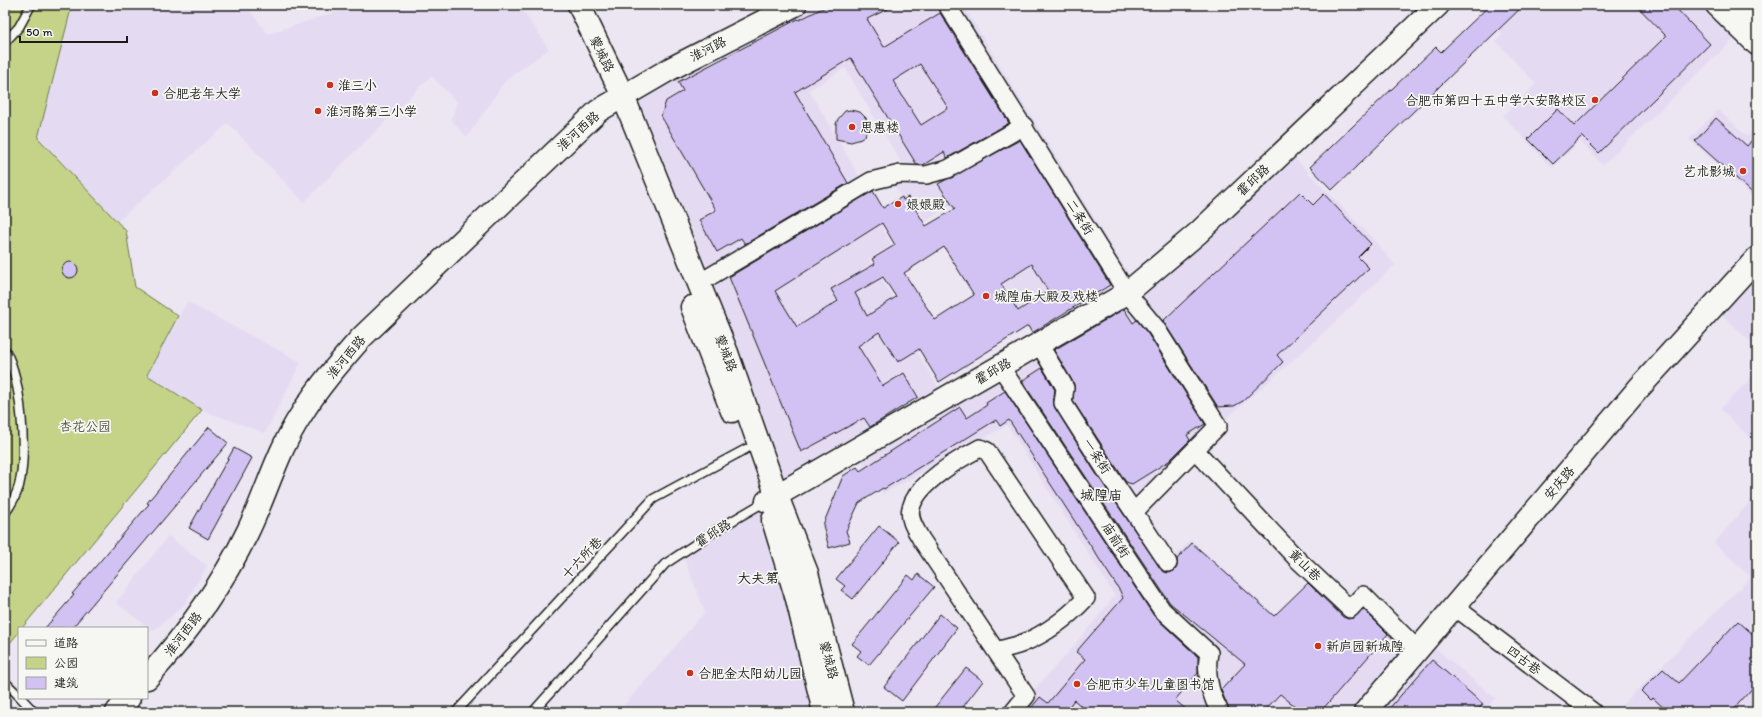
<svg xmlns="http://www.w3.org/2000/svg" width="1762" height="717" font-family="Itim,'LXGW WenKai TC',sans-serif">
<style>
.built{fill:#e4dbf2;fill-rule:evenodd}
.green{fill:#c4d387;stroke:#707852}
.building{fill:#d2c2f3;stroke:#1c1c1c;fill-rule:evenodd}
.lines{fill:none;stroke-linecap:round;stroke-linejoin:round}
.lane-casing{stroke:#1c1c1c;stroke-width:11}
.street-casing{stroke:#1c1c1c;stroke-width:20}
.secondary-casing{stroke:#1c1c1c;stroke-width:25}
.primary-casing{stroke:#1c1c1c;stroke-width:25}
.lane{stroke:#f6f6f2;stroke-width:8}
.street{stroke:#f6f6f2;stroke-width:17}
.secondary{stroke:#f6f6f2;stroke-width:22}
.primary{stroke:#f6f6f2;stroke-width:22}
.poi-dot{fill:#c8321e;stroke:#f6f6f2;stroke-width:1.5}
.labels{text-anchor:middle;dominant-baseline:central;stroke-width:3.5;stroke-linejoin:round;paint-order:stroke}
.street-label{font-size:13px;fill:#1c1c1c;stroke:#f6f6f2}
.poi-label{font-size:13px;fill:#1c1c1c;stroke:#f6f6f2;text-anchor:start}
.park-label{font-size:13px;fill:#4e533c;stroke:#f6f6f2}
.neighbourhood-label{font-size:14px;fill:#1c1c1c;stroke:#f6f6f2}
</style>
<rect width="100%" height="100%" fill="#ebe6f2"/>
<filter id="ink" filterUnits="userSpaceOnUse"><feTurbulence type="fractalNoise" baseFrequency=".025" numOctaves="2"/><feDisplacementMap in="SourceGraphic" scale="8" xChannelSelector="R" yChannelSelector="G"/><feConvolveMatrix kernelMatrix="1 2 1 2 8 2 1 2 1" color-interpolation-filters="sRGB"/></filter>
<g filter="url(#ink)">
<path class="built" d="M72,5H245L268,34L332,13L351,9L348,5H519L549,49L506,80L467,137L451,120L457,102L431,76L304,202L228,123L117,222L38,138Z
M795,5H963L1136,286L1286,149L1376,242L1395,265L1307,348L1218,426L1134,512L1168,563L1191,540L1275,615L1313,577L1350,615L1365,602L1418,649L1426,640L1495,698L1484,712H1013L1066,655L1115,596L1007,425L883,494L855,450L777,496L623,96ZM845,68L908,174L893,184L910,210L917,206L926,221L951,205L1038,344L945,398L917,352L924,348L869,259L892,245L882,228L892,221L868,183L864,185L809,90Z
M1476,5H1717L1743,30L1603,165L1580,141L1552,168L1503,116L1536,84L1496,41L1503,34Z
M1718,110L1747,136L1757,128V201L1689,139Z
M1757,258V348L1713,306Z
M187,302L301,362L265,433L202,410L147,375Z
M1757,372V444L1720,409Z
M1757,493V712H1615L1751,577L1714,543Z
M767,501L824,712H618L705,612L682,553Z
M168,536L207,566L185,604L153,631L116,603Z"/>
<path class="green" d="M5,5H72L38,138L126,231L135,287L178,316L147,375L202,410L22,628H19V632L5,649Z"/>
<path class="building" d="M829,5H896L867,19L884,47L940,13L1009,123L947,158L944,152L923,165H917L851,58L795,92L848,183L745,244L741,238L717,252L699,220L716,210L661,116L666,101L683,91L678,82L798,19L799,20ZM920,64L948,108L921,125L893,81Z
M1490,5H1524L1332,190L1310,167L1436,47L1441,52Z
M1636,5H1673L1710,44L1599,153L1582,136L1553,164L1528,139L1558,109L1574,126L1666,36Z
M850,110L860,112L866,118L868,125L865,136L861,139L851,142L836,139V124L838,119L845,111Z
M1716,118L1747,146L1757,134V197L1695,141Z
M1020,140L1110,285L1032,333L1028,326L939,382L919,349L898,362L879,332L858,346L883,386L904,373L918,397L870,427L864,418L801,452L729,277L873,191L883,208L902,197L903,200L908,197L926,226L955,209L938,184ZM882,223L895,245L872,259L875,264L831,289L838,301L797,327L775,291ZM944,247L974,295L935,320L904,273ZM1032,264L1048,291L1018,311L1001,284ZM883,277L896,297L867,316L855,293Z
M1300,192L1313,205L1324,194L1371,244L1358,257L1369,268L1277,355L1283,362L1243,401L1234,406L1218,407L1163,321Z
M62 270a8 8 0 1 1 16 0a8 8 0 1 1-16 0Z
M1124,309L1133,323L1137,320L1148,334L1205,424L1187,435L1190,440L1169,461L1132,484L1126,482L1073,401L1074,384L1054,350Z
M1042,368L1055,390L1053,402L1055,408L1095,472L1163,572L1169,573L1174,571L1177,567V559L1192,543L1274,616L1308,583L1343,617L1348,619L1353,618L1363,609L1388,634L1322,710L1301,711L1280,694L1263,712H1230L1221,690L1245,664L1170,603L1022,381Z
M1005,391L1154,616L1198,657V673L1175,700L1189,712H1088L1074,700L1065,712H1028L1040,697L1048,703L1085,659L1076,652L1123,598L1120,591L1009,420L1000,426L996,420L884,489L883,488L859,503L846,531L850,542L829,548L823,525L843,476L857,467L860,471L960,407L967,418L987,405L986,403Z
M209,427L228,443L72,628H45L74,595L72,594L149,504L147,503Z
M234,448L252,458L208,539L189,528Z
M879,526L899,542L853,599L841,590L845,586L836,579Z
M918,574L934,587L869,665L857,656L861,651L852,644L908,575L914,580Z
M940,614L957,628L902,701L884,687Z
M1738,621L1757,638V683L1731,712H1668L1653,698L1650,700L1641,691L1663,669L1679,683Z
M1432,660L1483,704L1476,712H1386Z
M966,668L983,681L959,712H931Z"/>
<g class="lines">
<defs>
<path id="lane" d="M5,42L19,27L31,5
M5,350C22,380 27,453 19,486C16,496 11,505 5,513
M5,682L19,696
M21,698L34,712
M456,712L653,499L746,449
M533,712L665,564L715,531L766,501"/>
<path id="street" d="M947,5L1127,293L1156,328L1218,426L1134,512
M699,283L871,181L900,174L926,175L948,169L1024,126
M1039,344L1063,384L1065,388L1063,403L1103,466L1168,563
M1000,366L1162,610L1209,653C1205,673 1210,694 1220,712
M1195,450L1298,560L1350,609L1363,595L1418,650
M1455,607L1593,712
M996,651C1005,648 1014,647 1023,643C1046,634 1069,616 1086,598L987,451L980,448C959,459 917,483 911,508C908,519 916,530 921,539L1026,696L1013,712"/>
<path id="secondary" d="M1717,5L1757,44
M1740,5L1757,21
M767,501L1127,293L1198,233L1438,5
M147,678C187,634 222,585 248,531C267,492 277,452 301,415C318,387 340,362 361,338L598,111L670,69L795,5
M117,712L129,698
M1365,712L1638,389L1757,258"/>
<path id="primary" d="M579,5L623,96L727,353L777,496L807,573L843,712
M692,307L732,411
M773,520L797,599L824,712"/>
</defs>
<use href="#lane" class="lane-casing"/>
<use href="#street" class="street-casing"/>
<use href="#secondary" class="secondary-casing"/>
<use href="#primary" class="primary-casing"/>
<use href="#lane" class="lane"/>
<use href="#street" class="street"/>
<use href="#secondary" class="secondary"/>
<use href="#primary" class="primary"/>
</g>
</g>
<g class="poi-dot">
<circle cx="330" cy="85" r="4"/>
<circle cx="155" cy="93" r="4"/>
<circle cx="1595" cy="100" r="4"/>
<circle cx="318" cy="111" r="4"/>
<circle cx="852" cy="127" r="4"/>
<circle cx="1743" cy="171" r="4"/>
<circle cx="898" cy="204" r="4"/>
<circle cx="986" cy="296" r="4"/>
<circle cx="1318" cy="646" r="4"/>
<circle cx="690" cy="673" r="4"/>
<circle cx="1077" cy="684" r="4"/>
</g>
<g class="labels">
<g class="street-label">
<text transform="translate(708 49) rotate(-27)">淮河路</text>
<text transform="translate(602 54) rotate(64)">蒙城路</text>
<text transform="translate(578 131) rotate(-42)">淮河西路</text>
<text transform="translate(1253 180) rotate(-43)">霍邱路</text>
<text transform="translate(1080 217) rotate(58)">二条街</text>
<text transform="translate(726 353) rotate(69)">蒙城路</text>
<text transform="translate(346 357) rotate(-50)">淮河西路</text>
<text transform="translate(993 371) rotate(-30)">霍邱路</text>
<text transform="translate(1097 456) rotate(57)">一条街</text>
<text transform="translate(1559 483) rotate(-50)">安庆路</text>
<text transform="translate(713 533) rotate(-32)">霍邱路</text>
<text transform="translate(1116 540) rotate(57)">庙前街</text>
<text transform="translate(582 558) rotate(-47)">十六所巷</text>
<text transform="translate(1305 565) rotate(45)">黄山巷</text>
<text transform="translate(183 634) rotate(-52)">淮河西路</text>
<text transform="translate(829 660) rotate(75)">蒙城路</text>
<text transform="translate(1524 660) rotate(37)">四古巷</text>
</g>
<g class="poi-label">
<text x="338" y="85">淮三小</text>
<text x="163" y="93">合肥老年大学</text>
<text x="1587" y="100" text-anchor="end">合肥市第四十五中学六安路校区</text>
<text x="326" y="111">淮河路第三小学</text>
<text x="860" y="127">思惠楼</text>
<text x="1735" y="171" text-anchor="end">艺术影城</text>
<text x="906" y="204">娘娘殿</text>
<text x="994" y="296">城隍庙大殿及戏楼</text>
<text x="1326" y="646">新庐园新城隍</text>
<text x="698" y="673">合肥金太阳幼儿园</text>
<text x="1085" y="684">合肥市少年儿童图书馆</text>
</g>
<g class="park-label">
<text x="85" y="426">杏花公园</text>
</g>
<g class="neighbourhood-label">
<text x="1101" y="495">城隍庙</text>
<text x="758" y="578">大夫第</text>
</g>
</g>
<rect width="1762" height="717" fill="none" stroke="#f6f6f2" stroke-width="20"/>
<rect x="10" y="10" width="1742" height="697" fill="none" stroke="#1c1c1c" stroke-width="1.5" filter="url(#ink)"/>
<rect x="18" y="627" width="130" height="72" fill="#f6f6f2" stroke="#9f9f9c"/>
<rect x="26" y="640" width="20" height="6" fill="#f6f6f2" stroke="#9f9f9c"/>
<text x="54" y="647" font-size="12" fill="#1c1c1c">道路</text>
<rect x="26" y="657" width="20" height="12" fill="#c4d387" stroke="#9f9f9c"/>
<text x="54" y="667" font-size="12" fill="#1c1c1c">公园</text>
<rect x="26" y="677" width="20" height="12" fill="#d2c2f3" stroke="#9f9f9c"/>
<text x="54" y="687" font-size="12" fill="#1c1c1c">建筑</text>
<path d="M20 36v6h107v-6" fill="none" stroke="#1c1c1c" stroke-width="2"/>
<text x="26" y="36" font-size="12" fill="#1c1c1c" stroke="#f6f6f2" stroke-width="3" paint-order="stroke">50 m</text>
</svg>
